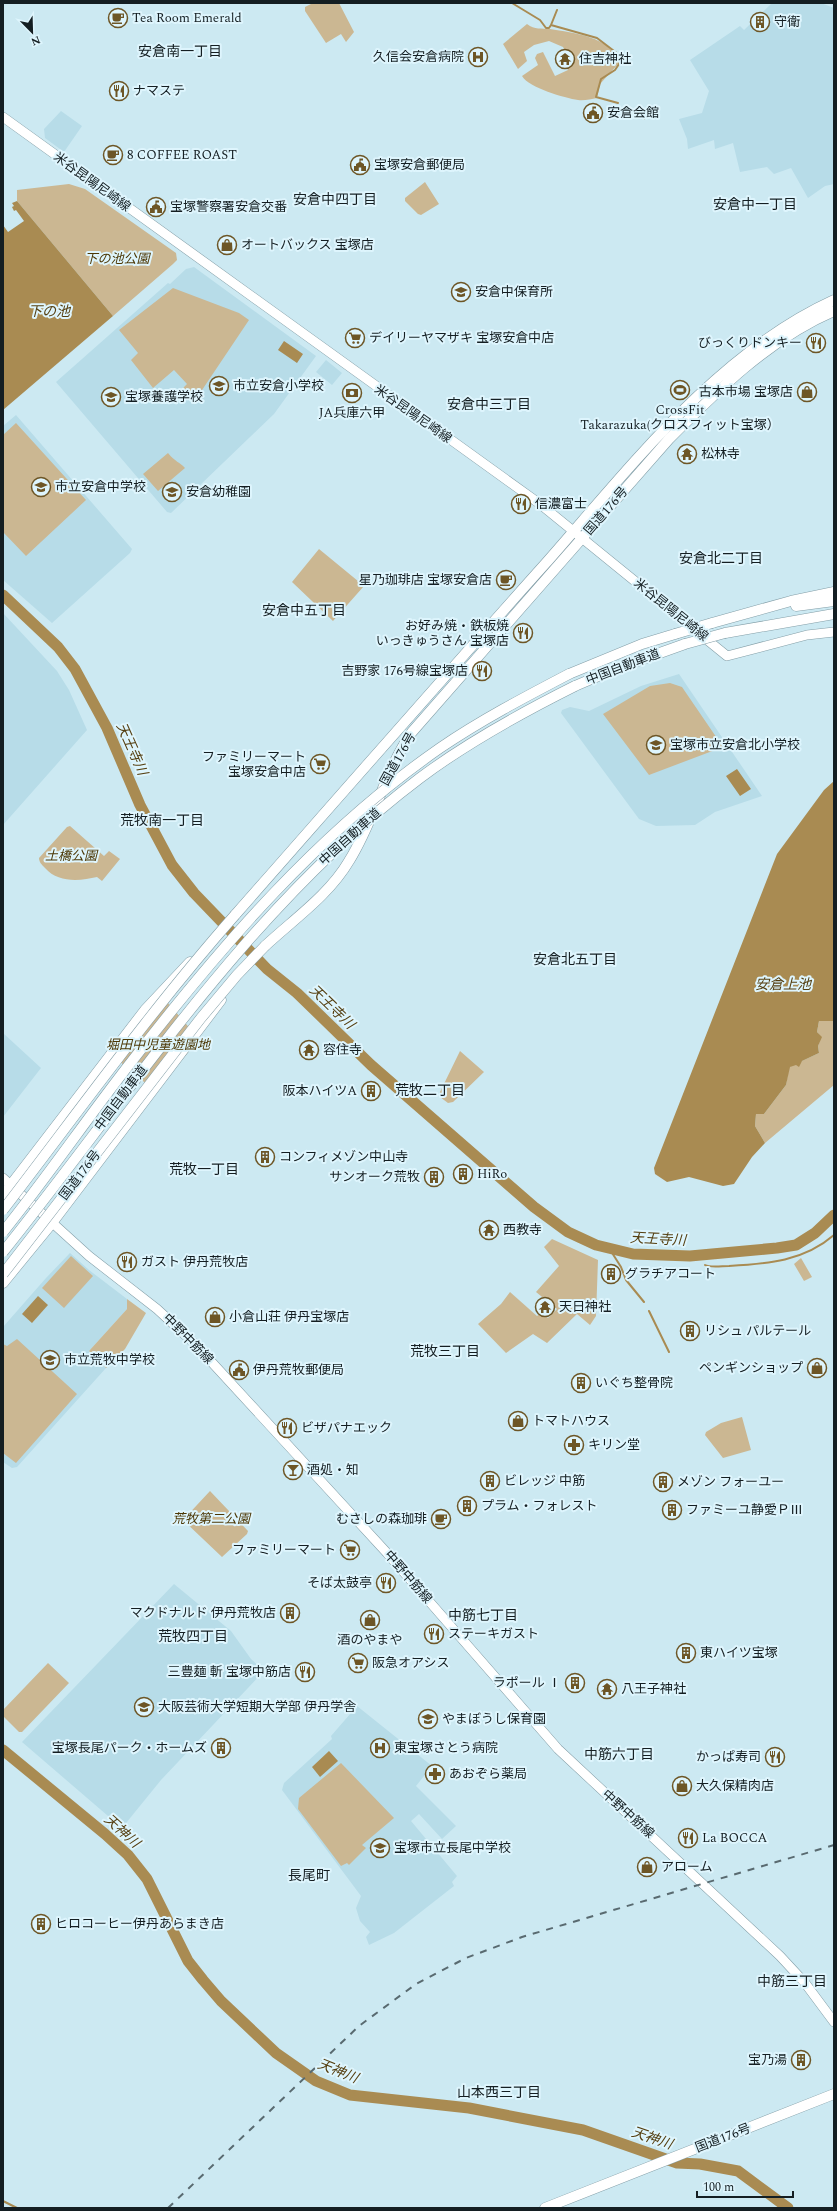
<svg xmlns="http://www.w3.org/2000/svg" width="837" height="2211" font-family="Spectral,'Noto Sans JP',serif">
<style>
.built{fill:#b7dce8}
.green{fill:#cbb792}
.water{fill:#a98b52}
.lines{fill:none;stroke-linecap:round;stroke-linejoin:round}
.stream{stroke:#a98b52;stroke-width:2}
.river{stroke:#a98b52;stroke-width:11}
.major-casing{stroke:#839ea7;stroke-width:10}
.highway-casing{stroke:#839ea7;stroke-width:11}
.major{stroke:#fff;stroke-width:9}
.highway{stroke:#fff;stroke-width:10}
.rail{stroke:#596a70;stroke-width:2;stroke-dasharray:7 7;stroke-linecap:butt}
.highway-bridge-casing{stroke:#839ea7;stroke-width:11;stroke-linecap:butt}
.highway-bridge{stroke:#fff;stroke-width:10}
.labels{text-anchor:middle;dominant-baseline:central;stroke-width:4;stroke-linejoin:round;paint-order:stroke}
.poi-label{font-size:13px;fill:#141e22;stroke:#def5fd;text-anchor:start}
.street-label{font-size:13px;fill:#141e22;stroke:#def5fd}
.park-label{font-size:13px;font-style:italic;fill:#4c3705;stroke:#def5fd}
.neighbourhood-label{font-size:14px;fill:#141e22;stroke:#def5fd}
.water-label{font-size:14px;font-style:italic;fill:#553f11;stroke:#def5fd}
</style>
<rect width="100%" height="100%" fill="#cce9f2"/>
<path class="built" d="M772,3H821L834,8V184L825,186L808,198L791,168L774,174L767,167L740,172L733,143L715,149L714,140L688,149L687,139L679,119L702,113L709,91L690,60L740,26L744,30Z
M61,111L82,126L64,152L45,138L44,129Z
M194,267L316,356L274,414L171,513L167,512L56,382L168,283L170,284L186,269Z
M326,360L342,373L332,385L316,372Z
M16,415L132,549L130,553L52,623L3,580V426Z
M3,613L57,671L69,690L87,730L3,825Z
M679,674L762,796L715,812L695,825L656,826L639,819L561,713L562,710L570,707L589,711L641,686Z
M3,1033L41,1068L3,1117Z
M70,1253L89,1270L127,1299V1309L89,1351L106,1368L17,1467L12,1468L3,1462V1327L46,1278Z
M174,1584L231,1631L251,1659L264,1671L161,1780L122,1828L22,1742Z
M357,1706L432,1766L416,1786L456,1826L442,1839L419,1814L411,1821L457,1876L452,1882L454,1886L394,1933L369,1945L366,1937L370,1932L360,1921L356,1908L361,1896L282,1790L284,1783L332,1739L331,1736Z"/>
<path class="green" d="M313,3H339L354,32L346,42L341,34L326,43L305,11V7Z
M527,24C535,30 541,28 550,29C573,33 611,36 619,63L600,84L597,98C591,99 584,101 578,100C565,98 529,88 522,76L538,65L535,58L537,54L543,52L555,76L568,70L564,62L568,57L563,47L549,41L534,45L524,52L527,61L518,69L503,44Z
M425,182L439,204L421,215L418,214L405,201V198Z
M69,184L85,189L176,253L177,260L173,264L113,316L17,201V190Z
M173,288L239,313L249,320L196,399L181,390L187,384L174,370L153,388L131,360L138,353L119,330Z
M16,423L86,500L26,556L3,532V435Z
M168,453C175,462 180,462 185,468L158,491L143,474Z
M319,549L364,586L333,621L292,582Z
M670,683L682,687L723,747L649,775L603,714L650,686Z
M70,826L104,856L109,851L120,859L102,881L97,877C80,881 58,883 45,868C42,865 39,862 39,858L67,827Z
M162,996L199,1039L156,1092L113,1056Z
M819,1021H834V1085L765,1143L755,1126L756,1114H764L786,1085L789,1067L819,1053L818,1046L821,1037L817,1032Z
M460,1051L484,1072L453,1102L448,1103L440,1097V1092Z
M552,1239L598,1260L596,1316L590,1325L577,1314L547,1343L533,1334L506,1353L478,1324L501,1304L510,1292L537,1316L541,1313L548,1318L557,1309L536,1292L559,1266L544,1247Z
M71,1256L93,1276L64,1308L42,1288Z
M801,1258L812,1277L804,1281L794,1264Z
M127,1299L146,1313L125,1349L106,1368L89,1351L127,1309Z
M17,1339L77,1394L16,1463L3,1453V1344L7,1346Z
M742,1417L751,1450L723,1458L705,1435L706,1432L721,1423Z
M210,1491L248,1531L247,1534L222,1557L183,1520Z
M48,1663L69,1683L22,1732H19L3,1716V1710Z
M341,1763L394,1818L362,1845L366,1848L349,1865L347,1863L341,1866L298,1809L299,1798Z"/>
<path class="water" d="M17,201L113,316L3,410V225L8,232L24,221L16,210L14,211L12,207L14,206L12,203Z
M284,341L303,354L297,363L278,350Z
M737,769L751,789L740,796L726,776Z
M834,781V1021H819L817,1032L822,1037L818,1046L819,1053L802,1061L799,1067L796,1065L790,1067L786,1085L764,1114H756L755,1126L765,1143L752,1157L734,1184L723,1186L689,1177L667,1182L655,1174L654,1168L777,854L824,790Z
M38,1296L48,1305L32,1323L22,1314Z
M329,1751L338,1761L320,1777L312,1767Z"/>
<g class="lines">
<path class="stream" d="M512,3L540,20L546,28H549L551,25
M557,10L551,25L597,38L618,54L619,64L615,70L601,79L596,97L618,103
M629,110L636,116L643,117L644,119
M609,1248L621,1267L626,1280L644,1302
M702,1255L703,1259
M705,1265C710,1268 722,1266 729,1266C768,1264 804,1261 834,1235
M649,1311L669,1352
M3,2201L17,2208"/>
<path class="river" d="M3,595L58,647L75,669L107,728L140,805L172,865L194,893L267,969L297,993L371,1065L534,1207L568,1232L596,1245L633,1254L690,1256L777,1248L796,1245L815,1233L834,1215
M3,1750L105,1834L128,1855L147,1879L188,1961L203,1980L221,2001L276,2053L316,2081L350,2095L469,2108L583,2130L677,2163L700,2164L738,2171L788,2208"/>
<defs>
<path id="major" d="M3,117L540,504L727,656L807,635L834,632
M3,1178L89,1256L157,1309L195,1344L387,1553L558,1749L780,1956L805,1983L834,2022"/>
<path id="highway" d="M796,606L834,601
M712,623L791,601L834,592
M725,633L834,614
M569,674L642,644L675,634
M575,686L615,669L685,644
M235,915C338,798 441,680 545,564C628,470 717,353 834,300
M265,946C294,919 329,895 349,861C375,820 384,772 412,732L669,439C718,390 769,339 834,311
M3,1195L145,1010L190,962
M3,1283L52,1223L221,1000
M545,2208L834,2094"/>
</defs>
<use href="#major" class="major-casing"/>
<use href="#highway" class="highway-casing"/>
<use href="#major" class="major"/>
<use href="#highway" class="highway"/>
<path class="rail" d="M168,2208L359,2026L416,1984L466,1958L522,1937L834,1845"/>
<defs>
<path id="highway-bridge" d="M675,634L712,623
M685,644L725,633
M3,1210C79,1111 152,1009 235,915
M3,1232C48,1176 88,1117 132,1061C222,945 319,832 440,748C481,720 525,697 569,674
M3,1252C134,1088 250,906 420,778C468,742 521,713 575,686
M3,1274L201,1018L237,975L265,946"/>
</defs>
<use href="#highway-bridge" class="highway-bridge-casing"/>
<use href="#highway-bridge" class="highway-bridge"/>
</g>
<defs>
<symbol id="cafe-ring" viewBox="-11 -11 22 22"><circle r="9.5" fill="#def5fd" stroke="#6d5626" stroke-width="1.5"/><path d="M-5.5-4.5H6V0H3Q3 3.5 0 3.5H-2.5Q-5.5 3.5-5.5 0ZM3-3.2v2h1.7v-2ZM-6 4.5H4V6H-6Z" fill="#6d5626"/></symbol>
<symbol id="building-ring" viewBox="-11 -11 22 22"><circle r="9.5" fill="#def5fd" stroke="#6d5626" stroke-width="1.5"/><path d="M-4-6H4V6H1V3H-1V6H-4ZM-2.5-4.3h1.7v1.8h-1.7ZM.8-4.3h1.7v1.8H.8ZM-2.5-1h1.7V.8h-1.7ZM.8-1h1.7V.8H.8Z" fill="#6d5626"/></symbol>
<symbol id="hospital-ring" viewBox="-11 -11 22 22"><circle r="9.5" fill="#def5fd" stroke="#6d5626" stroke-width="1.5"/><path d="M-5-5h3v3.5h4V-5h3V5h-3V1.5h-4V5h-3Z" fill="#6d5626"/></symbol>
<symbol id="temple-ring" viewBox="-11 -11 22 22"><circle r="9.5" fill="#def5fd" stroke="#6d5626" stroke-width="1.5"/><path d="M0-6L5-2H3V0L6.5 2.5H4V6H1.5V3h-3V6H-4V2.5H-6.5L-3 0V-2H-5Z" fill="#6d5626"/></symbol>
<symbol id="restaurant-ring" viewBox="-11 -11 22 22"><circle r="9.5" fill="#def5fd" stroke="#6d5626" stroke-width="1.5"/><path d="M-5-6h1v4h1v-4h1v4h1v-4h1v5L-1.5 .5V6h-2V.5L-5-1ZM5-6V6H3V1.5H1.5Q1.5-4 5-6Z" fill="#6d5626"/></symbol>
<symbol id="civic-ring" viewBox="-11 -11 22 22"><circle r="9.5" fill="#def5fd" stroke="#6d5626" stroke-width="1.5"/><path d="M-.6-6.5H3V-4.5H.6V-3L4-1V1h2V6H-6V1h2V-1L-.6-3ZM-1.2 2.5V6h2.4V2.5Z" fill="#6d5626"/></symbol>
<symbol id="shop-ring" viewBox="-11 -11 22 22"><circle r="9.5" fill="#def5fd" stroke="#6d5626" stroke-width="1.5"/><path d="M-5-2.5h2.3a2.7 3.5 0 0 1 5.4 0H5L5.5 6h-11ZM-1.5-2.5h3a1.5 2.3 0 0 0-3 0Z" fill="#6d5626"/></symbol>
<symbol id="school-ring" viewBox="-11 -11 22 22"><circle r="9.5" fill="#def5fd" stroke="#6d5626" stroke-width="1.5"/><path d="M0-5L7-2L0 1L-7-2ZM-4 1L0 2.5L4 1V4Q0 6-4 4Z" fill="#6d5626"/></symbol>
<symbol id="supermarket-ring" viewBox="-11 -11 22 22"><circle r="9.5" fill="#def5fd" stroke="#6d5626" stroke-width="1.5"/><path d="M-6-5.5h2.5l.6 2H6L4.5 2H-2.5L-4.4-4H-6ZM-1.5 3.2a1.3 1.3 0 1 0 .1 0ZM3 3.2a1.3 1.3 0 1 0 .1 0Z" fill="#6d5626"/></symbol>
<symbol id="stadium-ring" viewBox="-11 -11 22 22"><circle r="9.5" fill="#def5fd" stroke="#6d5626" stroke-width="1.5"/><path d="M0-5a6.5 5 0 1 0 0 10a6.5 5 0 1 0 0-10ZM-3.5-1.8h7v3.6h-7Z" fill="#6d5626"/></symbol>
<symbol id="bank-ring" viewBox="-11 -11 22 22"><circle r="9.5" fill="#def5fd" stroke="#6d5626" stroke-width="1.5"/><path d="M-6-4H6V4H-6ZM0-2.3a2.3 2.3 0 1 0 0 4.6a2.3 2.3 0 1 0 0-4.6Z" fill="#6d5626"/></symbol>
<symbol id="pharmacy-ring" viewBox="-11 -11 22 22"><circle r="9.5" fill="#def5fd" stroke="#6d5626" stroke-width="1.5"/><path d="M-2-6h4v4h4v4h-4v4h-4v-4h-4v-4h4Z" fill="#6d5626"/></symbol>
<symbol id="bar-ring" viewBox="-11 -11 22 22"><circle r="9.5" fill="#def5fd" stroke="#6d5626" stroke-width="1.5"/><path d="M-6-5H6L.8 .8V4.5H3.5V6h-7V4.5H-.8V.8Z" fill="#6d5626"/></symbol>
<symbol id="university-ring" viewBox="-11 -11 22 22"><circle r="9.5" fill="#def5fd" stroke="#6d5626" stroke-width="1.5"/><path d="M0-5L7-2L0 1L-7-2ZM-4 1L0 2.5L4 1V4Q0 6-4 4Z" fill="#6d5626"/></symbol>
</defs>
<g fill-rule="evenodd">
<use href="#cafe-ring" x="107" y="7" width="22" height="22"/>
<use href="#building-ring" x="749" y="11" width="22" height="22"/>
<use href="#hospital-ring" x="467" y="46" width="22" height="22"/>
<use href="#temple-ring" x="554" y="48" width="22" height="22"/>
<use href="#restaurant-ring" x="108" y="80" width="22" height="22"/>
<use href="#civic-ring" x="582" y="102" width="22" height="22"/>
<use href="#cafe-ring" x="102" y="144" width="22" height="22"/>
<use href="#civic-ring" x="349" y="154" width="22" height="22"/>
<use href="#civic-ring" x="145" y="196" width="22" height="22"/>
<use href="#shop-ring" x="216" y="234" width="22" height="22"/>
<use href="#school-ring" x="450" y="281" width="22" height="22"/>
<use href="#supermarket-ring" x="344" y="327" width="22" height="22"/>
<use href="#restaurant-ring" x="805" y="332" width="22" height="22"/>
<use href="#school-ring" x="208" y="375" width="22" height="22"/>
<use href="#stadium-ring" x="669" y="379" width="22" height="22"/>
<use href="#shop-ring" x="796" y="381" width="22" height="22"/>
<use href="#bank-ring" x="341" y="382" width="22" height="22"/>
<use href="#school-ring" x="100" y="386" width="22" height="22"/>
<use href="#temple-ring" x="676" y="443" width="22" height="22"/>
<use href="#school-ring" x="30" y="476" width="22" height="22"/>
<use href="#school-ring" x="161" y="481" width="22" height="22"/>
<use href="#restaurant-ring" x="510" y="493" width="22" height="22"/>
<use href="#cafe-ring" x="495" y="569" width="22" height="22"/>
<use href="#restaurant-ring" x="512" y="622" width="22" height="22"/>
<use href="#restaurant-ring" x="471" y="660" width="22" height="22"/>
<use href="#school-ring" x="645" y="734" width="22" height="22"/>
<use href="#supermarket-ring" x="309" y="753" width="22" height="22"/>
<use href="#temple-ring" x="298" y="1039" width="22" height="22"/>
<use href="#building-ring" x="360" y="1080" width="22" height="22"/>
<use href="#building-ring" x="254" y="1146" width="22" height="22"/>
<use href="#building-ring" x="452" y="1163" width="22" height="22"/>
<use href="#building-ring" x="423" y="1166" width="22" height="22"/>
<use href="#temple-ring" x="478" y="1219" width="22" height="22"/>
<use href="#restaurant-ring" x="116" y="1251" width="22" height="22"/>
<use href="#building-ring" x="600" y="1263" width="22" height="22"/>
<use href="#temple-ring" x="534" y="1296" width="22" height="22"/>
<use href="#shop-ring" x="204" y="1306" width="22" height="22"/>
<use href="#building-ring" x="679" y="1320" width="22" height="22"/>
<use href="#school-ring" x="39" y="1349" width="22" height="22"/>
<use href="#shop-ring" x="806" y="1357" width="22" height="22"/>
<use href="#civic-ring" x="228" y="1359" width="22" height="22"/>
<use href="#building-ring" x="570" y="1372" width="22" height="22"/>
<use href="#shop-ring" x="507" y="1410" width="22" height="22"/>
<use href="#restaurant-ring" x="276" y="1417" width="22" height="22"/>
<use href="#pharmacy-ring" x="563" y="1434" width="22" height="22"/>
<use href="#bar-ring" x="282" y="1459" width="22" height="22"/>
<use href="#building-ring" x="479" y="1470" width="22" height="22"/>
<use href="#building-ring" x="652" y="1471" width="22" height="22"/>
<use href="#building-ring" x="456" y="1495" width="22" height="22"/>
<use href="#building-ring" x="661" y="1499" width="22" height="22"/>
<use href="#cafe-ring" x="430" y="1508" width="22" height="22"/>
<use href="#supermarket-ring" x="339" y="1539" width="22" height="22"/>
<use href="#restaurant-ring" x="375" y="1572" width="22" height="22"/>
<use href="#building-ring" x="279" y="1602" width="22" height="22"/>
<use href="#shop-ring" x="359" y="1609" width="22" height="22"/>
<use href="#restaurant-ring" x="423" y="1623" width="22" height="22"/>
<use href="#building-ring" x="675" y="1642" width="22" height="22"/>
<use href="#supermarket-ring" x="347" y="1652" width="22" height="22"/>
<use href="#restaurant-ring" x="294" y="1661" width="22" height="22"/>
<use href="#building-ring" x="564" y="1672" width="22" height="22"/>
<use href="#temple-ring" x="596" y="1678" width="22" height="22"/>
<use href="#university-ring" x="133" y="1696" width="22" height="22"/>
<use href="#school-ring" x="417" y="1708" width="22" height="22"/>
<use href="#building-ring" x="210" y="1737" width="22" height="22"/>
<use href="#hospital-ring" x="369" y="1737" width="22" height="22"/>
<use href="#restaurant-ring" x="764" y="1746" width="22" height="22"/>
<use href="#pharmacy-ring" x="424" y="1763" width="22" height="22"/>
<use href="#shop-ring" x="671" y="1775" width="22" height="22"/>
<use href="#restaurant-ring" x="677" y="1827" width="22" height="22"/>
<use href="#school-ring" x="369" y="1837" width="22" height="22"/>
<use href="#shop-ring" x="636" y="1856" width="22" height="22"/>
<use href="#building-ring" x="30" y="1913" width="22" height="22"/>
<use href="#building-ring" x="790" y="2049" width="22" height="22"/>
</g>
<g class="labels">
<g class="poi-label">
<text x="132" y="18">Tea Room Emerald</text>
<text x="774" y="22">守衛</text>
<text x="464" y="57" text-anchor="end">久信会安倉病院</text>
<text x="579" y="59">住吉神社</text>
<text x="133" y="91">ナマステ</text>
<text x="607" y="113">安倉会館</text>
<text x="127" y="155">8 COFFEE ROAST</text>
<text x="374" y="165">宝塚安倉郵便局</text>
<text x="170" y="207">宝塚警察署安倉交番</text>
<text x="241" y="245">オートバックス 宝塚店</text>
<text x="475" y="292">安倉中保育所</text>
<text x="369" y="338">デイリーヤマザキ 宝塚安倉中店</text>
<text x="802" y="343" text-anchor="end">びっくりドンキー</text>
<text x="233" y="386">市立安倉小学校</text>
<text x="793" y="392" text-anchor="end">古本市場 宝塚店</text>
<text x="125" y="397">宝塚養護学校</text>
<text x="680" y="410" text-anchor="middle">CrossFit<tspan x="680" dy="15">Takarazuka(クロスフィット宝塚）</tspan></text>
<text x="352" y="413" text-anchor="middle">JA兵庫六甲</text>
<text x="701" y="454">松林寺</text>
<text x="55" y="487">市立安倉中学校</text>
<text x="186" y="492">安倉幼稚園</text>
<text x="535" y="504">信濃富士</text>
<text x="492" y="580" text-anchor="end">星乃珈琲店 宝塚安倉店</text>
<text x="509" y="626" text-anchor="end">お好み焼・鉄板焼<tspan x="509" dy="15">いっきゅうさん 宝塚店</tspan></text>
<text x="468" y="671" text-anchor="end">吉野家 176号線宝塚店</text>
<text x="670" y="745">宝塚市立安倉北小学校</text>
<text x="306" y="757" text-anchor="end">ファミリーマート<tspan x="306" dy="15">宝塚安倉中店</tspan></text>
<text x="323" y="1050">容住寺</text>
<text x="357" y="1091" text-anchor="end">阪本ハイツA</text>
<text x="279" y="1157">コンフィメゾン中山寺</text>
<text x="477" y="1174">HiRo</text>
<text x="420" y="1177" text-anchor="end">サンオーク荒牧</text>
<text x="503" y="1230">西教寺</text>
<text x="141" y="1262">ガスト 伊丹荒牧店</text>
<text x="625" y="1274">グラチアコート</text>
<text x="559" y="1307">天日神社</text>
<text x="229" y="1317">小倉山荘 伊丹宝塚店</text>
<text x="704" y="1331">リシュ パルテール</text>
<text x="64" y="1360">市立荒牧中学校</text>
<text x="803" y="1368" text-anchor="end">ペンギンショップ</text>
<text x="253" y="1370">伊丹荒牧郵便局</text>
<text x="595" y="1383">いぐち整骨院</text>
<text x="532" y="1421">トマトハウス</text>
<text x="301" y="1428">ビザパナエック</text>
<text x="588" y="1445">キリン堂</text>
<text x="307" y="1470">酒処・知</text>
<text x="504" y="1481">ビレッジ 中筋</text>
<text x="677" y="1482">メゾン フォーユー</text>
<text x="481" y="1506">プラム・フォレスト</text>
<text x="686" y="1510">ファミーユ静愛ＰⅢ</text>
<text x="427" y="1519" text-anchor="end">むさしの森珈琲</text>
<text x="336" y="1550" text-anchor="end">ファミリーマート</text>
<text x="372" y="1583" text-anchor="end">そば太鼓亭</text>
<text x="276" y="1613" text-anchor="end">マクドナルド 伊丹荒牧店</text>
<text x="448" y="1634">ステーキガスト</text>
<text x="370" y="1640" text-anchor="middle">酒のやまや</text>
<text x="700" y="1653">東ハイツ宝塚</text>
<text x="372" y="1663">阪急オアシス</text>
<text x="291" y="1672" text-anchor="end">三豊麺 斬 宝塚中筋店</text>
<text x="561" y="1683" text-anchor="end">ラポール Ⅰ</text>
<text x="621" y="1689">八王子神社</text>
<text x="158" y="1707">大阪芸術大学短期大学部 伊丹学舎</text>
<text x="442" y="1719">やまぼうし保育園</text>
<text x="207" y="1748" text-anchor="end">宝塚長尾パーク・ホームズ</text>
<text x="394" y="1748">東宝塚さとう病院</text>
<text x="761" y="1757" text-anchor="end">かっぱ寿司</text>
<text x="449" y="1774">あおぞら薬局</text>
<text x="696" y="1786">大久保精肉店</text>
<text x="702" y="1838">La BOCCA</text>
<text x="394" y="1848">宝塚市立長尾中学校</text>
<text x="661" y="1867">アローム</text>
<text x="55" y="1924">ヒロコーヒー伊丹あらまき店</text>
<text x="787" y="2060" text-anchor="end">宝乃湯</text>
</g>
<g class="street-label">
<text transform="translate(92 182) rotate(36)">米谷昆陽尼崎線</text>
<text transform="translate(413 414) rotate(35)">米谷昆陽尼崎線</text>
<text transform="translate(606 511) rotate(-49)">国道176号</text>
<text transform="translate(671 610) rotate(39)">米谷昆陽尼崎線</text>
<text transform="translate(623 667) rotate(-21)">中国自動車道</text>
<text transform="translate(398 759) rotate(-61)">国道176号</text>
<text transform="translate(350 837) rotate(-42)">中国自動車道</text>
<text transform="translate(121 1098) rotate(-53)">中国自動車道</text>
<text transform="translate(80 1175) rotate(-53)">国道176号</text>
<text transform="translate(188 1339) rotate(45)">中野中筋線</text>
<text transform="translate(408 1577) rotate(49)">中野中筋線</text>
<text transform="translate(628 1814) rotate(42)">中野中筋線</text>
<text transform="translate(723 2138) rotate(-21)">国道176号</text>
</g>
<g class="park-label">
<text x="117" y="259">下の池公園</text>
<text x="71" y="856">土橋公園</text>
<text x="158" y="1045">堀田中児童遊園地</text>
<text x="211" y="1519">荒牧第二公園</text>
</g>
<g class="neighbourhood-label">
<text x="180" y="51">安倉南一丁目</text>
<text x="335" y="199">安倉中四丁目</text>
<text x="755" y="204">安倉中一丁目</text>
<text x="489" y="404">安倉中三丁目</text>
<text x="721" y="558">安倉北二丁目</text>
<text x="304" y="610">安倉中五丁目</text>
<text x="162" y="820">荒牧南一丁目</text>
<text x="575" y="959">安倉北五丁目</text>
<text x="430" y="1090">荒牧二丁目</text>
<text x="204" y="1169">荒牧一丁目</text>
<text x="445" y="1351">荒牧三丁目</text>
<text x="483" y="1615">中筋七丁目</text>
<text x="193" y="1636">荒牧四丁目</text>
<text x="619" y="1754">中筋六丁目</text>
<text x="309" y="1875">長尾町</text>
<text x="792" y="1981">中筋三丁目</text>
<text x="499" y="2092">山本西三丁目</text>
</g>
<g class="water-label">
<text x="49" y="311">下の池</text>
<text transform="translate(132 749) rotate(66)">天王寺川</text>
<text x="783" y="984">安倉上池</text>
<text transform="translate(332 1007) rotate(44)">天王寺川</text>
<text transform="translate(658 1239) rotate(3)">天王寺川</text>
<text transform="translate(122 1831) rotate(42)">天神川</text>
<text transform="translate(338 2071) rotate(22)">天神川</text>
<text transform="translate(652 2138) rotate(19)">天神川</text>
</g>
</g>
<rect width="837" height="2211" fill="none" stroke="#141e22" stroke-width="8"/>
<g transform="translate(32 32) rotate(157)" stroke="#def5fd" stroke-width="3" paint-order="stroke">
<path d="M0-3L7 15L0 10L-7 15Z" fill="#141e22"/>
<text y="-6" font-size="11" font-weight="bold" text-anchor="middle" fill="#141e22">N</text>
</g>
<path d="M697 2191v6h96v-6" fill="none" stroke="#141e22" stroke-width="2"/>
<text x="703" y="2191" font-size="12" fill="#141e22" stroke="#def5fd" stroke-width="3" paint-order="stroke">100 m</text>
</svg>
